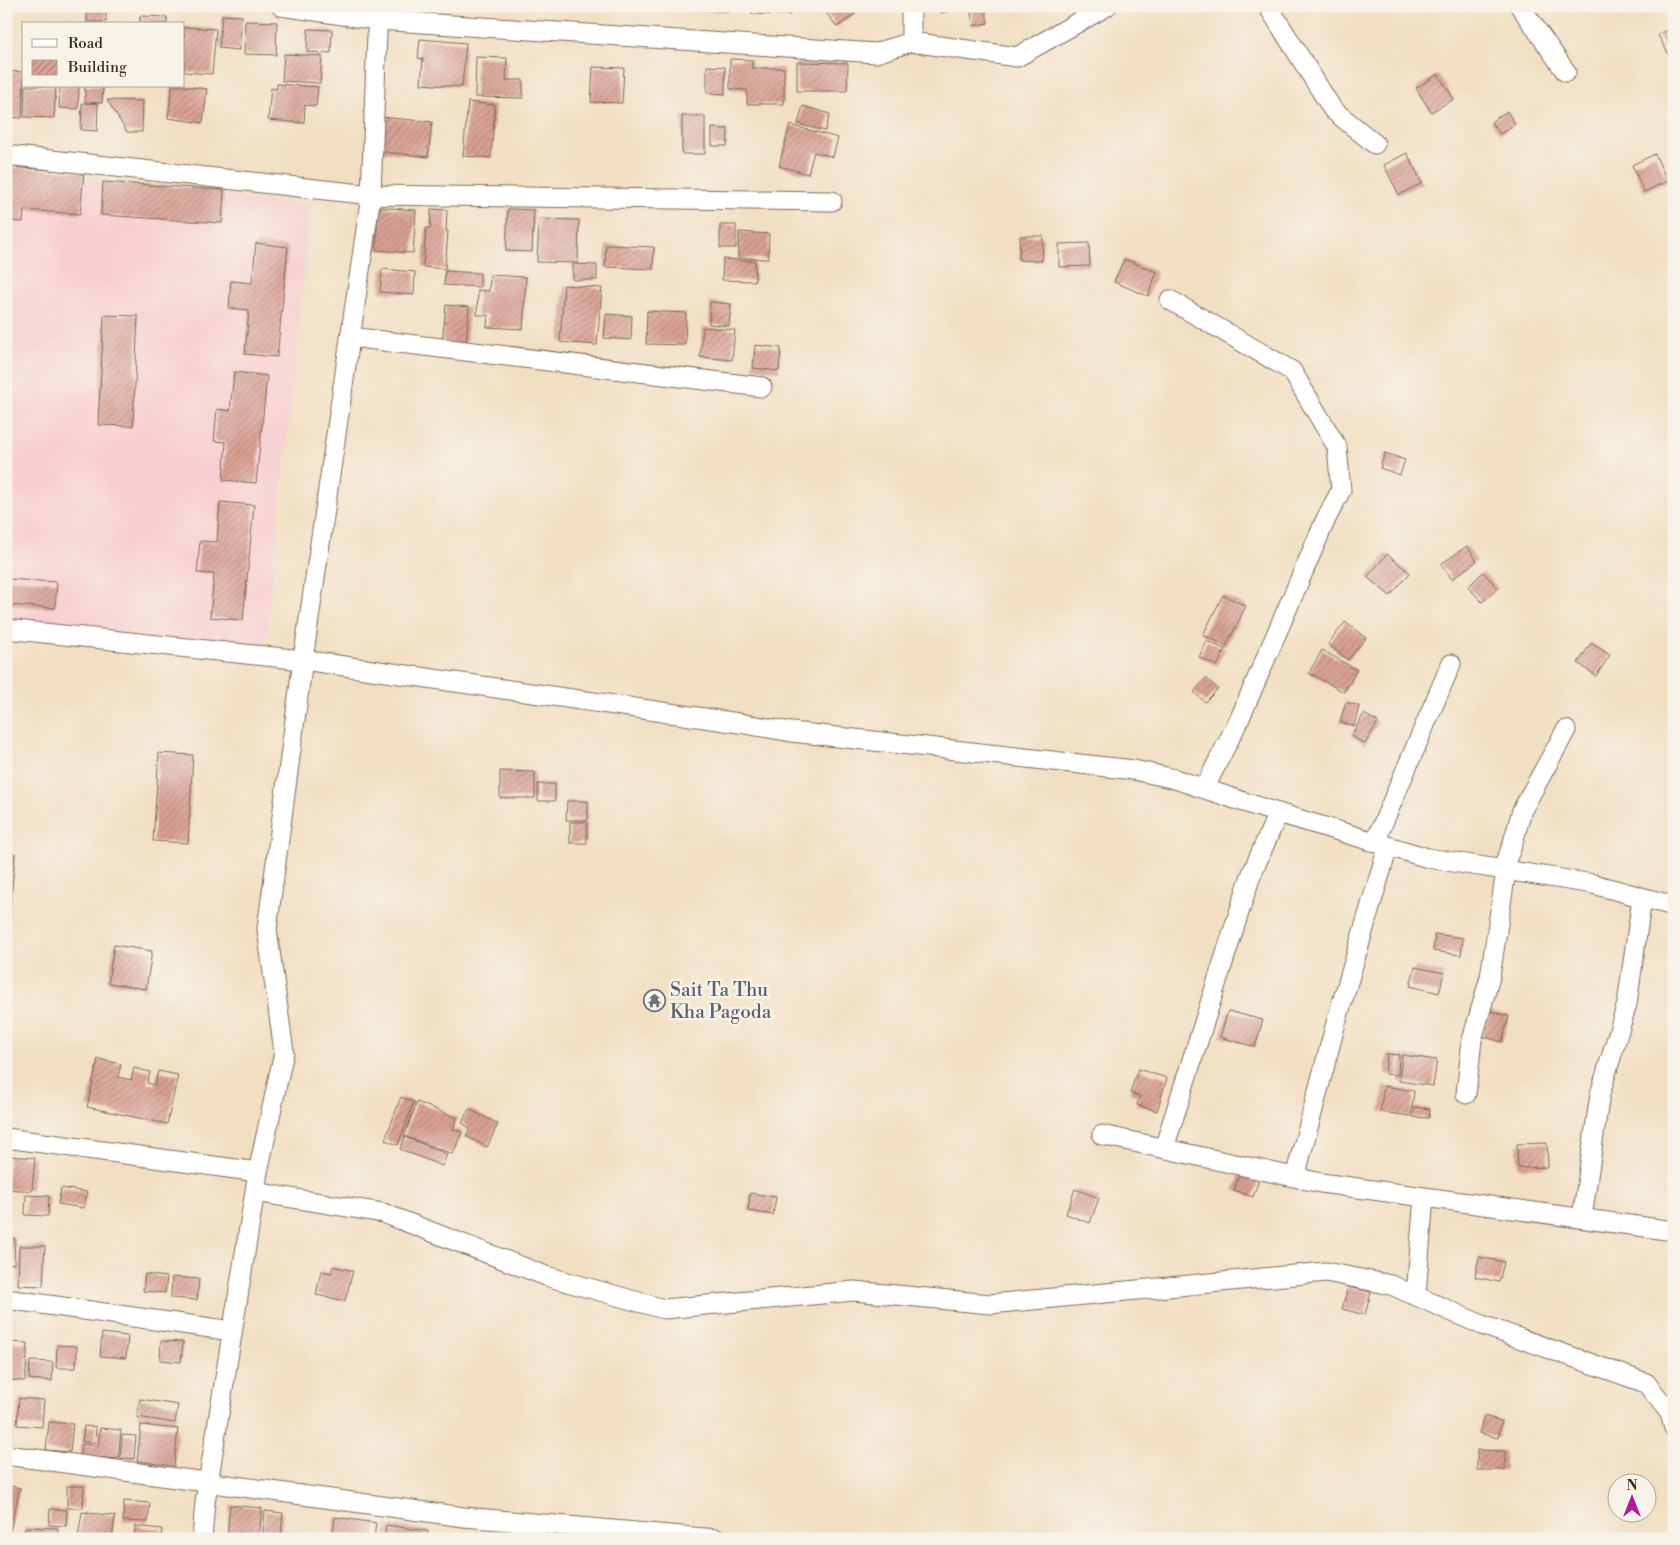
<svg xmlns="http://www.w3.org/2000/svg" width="1680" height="1545" font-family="'Libre Bodoni',serif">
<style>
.built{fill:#f7cfd2}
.building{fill:url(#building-hatch)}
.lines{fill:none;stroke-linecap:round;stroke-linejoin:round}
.street-casing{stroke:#7b6957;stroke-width:21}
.street{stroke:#fff;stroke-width:19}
.labels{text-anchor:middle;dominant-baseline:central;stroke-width:5;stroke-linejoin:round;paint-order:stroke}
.worship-label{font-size:19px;fill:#5b616d;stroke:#f7f3e8;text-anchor:start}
</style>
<defs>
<pattern id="building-hatch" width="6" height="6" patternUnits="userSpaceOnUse" patternTransform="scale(1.25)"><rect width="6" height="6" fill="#daa195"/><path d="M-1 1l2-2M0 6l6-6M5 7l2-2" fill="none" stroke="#b28379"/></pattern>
</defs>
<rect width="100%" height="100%" fill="#f7f3e8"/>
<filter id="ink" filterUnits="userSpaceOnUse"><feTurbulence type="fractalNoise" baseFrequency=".02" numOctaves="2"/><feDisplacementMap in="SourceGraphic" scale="10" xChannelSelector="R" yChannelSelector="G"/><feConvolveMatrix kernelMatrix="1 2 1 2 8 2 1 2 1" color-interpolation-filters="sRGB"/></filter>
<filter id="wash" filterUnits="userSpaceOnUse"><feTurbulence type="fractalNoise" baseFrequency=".0096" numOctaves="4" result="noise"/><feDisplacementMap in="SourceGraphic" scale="20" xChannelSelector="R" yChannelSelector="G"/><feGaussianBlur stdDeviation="1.12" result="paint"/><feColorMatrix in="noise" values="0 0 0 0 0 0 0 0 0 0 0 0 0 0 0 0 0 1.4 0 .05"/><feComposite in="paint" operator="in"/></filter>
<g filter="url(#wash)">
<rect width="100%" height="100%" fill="#f2dfc2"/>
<path class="built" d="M6,169L311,206L265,651L6,621Z"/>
<g id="blocks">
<path class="building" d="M87,6H106V22H87Z
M692,6H729V11L692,10Z
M752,6H790V15L752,14Z
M830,6H850L855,14L837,27L824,10Z
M939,6H961V9L940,13Z
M970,6H985L988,23L973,26Z
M222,15L242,16L239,50L219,48Z
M140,16L167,17V24H140Z
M245,21L277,22L276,55L244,54Z
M184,27L216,29L212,74L184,72Z
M308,29L332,30L331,53L307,52Z
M1669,29L1674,38V55L1670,57L1658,35Z
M420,39L466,43L462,87L421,84L423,59L418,58Z
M284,54L322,56L320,83L282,81Z
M476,57L507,58L506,80H523V98L475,97Z
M730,59L752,60V68H784V104H747V90L730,89Z
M797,62L848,63L847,91H797Z
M707,66L725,67V94L707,93Z
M593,67L624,68L622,103L591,102Z
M6,71L24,72L22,118L6,117Z
M1438,74L1454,99L1431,112L1416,88Z
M277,84L318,87L316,106L305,105L304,123L268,120L271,88L277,89Z
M25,86H56L54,118L24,117Z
M60,86H79L78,109L59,108Z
M85,86H103L102,103L85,102Z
M172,86H184L207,89L203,123L168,118Z
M107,100L143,101L142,132H127Z
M468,102L495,105L491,158L463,156Z
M82,103L98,104L97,131L81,130Z
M803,106L830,114L825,131L798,124Z
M1507,111L1515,124L1500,134L1491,122Z
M682,116H705V154H682Z
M381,117L432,122L428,157L377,151Z
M790,125L838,138L833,157L814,152L808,174L779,166Z
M712,128L728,129L727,146H712Z
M1407,153L1422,183L1399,195L1384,165Z
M1655,154L1667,181L1644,192L1632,165Z
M6,167L84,172L80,214L24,210L23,222L6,221Z
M103,182L224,190L222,223L101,215Z
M378,207L416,210L413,253L376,250Z
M431,209L447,210L446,231H448L445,269L423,267L426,228L430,229Z
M508,209L534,210L532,252L506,251Z
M539,219L579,220L578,263L537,262Z
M720,225H736V248H720Z
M739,232L769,234L768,259L738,258Z
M1020,236H1043L1042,261L1019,260Z
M256,243L288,247L277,357L245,354L249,310L229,308L231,281L252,283Z
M1089,243L1090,266L1059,267V244Z
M606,245L654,247L653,269L605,267Z
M723,259L755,261V281L722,280Z
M1124,259L1157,272L1148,296L1114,282Z
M573,264L597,265V280H573Z
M382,269L415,272L414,295L380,292Z
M445,271L480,273V287L444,285Z
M490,275L526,277L523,329L487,327L488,315H477L478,290L489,291Z
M564,285L602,288L597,345L560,342Z
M710,302L731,304L729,326L709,324Z
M446,305L469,307L466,345L442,343Z
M647,311L686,313L685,345L646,344Z
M606,314L632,316L631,340L604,338Z
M104,315L138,316L133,426L98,425Z
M703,327L735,330L732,360L700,357Z
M755,345L781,348L779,371L753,368Z
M234,372L267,376L256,483L223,480L226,442L214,441L217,409L230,411Z
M1385,453L1405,460L1400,475L1380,468Z
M220,502L254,505L243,620L210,617L214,574L197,573L200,541L217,542Z
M1467,546L1477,561L1452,579L1441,564Z
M1387,554L1410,573L1390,596L1367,577Z
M1483,572L1498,588L1482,602L1468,587Z
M6,579L57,582L55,608L6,605Z
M1223,595L1246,606L1226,646L1203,635Z
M1345,622L1366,638L1348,660L1328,644Z
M1207,641L1225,649L1217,666L1199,657Z
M1591,643L1610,655L1596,676L1578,663Z
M1322,650L1357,670L1344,692L1309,673Z
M1206,678L1218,689L1205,702L1194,692Z
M1346,702L1359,706L1354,726L1340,722Z
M1364,714L1378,722L1365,744L1351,736Z
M159,753L193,755L188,843L153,841Z
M500,771L535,772V798H500Z
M538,784H555V801H538Z
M567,801H588V820H566Z
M570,822H587V843H570Z
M6,853L15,854L9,920H6Z
M1435,934L1463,938L1461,955L1433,951Z
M114,945L152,951L146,989L108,983Z
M1415,967L1444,973L1439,993L1410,986Z
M1228,1011L1263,1020L1255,1047L1220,1037Z
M1489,1011L1509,1016L1502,1042L1482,1036Z
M1387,1054L1399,1055L1398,1075L1385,1074Z
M1402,1055L1437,1060L1433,1086L1399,1081Z
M98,1059L121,1064L118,1077L131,1080L134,1068L150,1072L147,1083L155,1085L158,1071L178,1075L167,1124L87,1107Z
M1138,1069L1167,1078L1157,1111L1137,1105L1140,1096L1130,1093Z
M1384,1086L1414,1091L1411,1116L1380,1112Z
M401,1097L414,1102L398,1145L385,1140Z
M417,1102L457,1118L453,1129L462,1132L453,1154L404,1136Z
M1414,1107L1430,1109L1429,1118L1413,1117Z
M469,1109L498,1124L487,1147L466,1136L470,1128L462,1123Z
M405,1137L447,1154L442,1166L400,1149Z
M1547,1143L1548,1167L1518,1168L1517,1144Z
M9,1156L35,1158L32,1191L6,1189Z
M1241,1170L1260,1177L1253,1197L1234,1190Z
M61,1188L87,1192L84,1208L58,1204Z
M1075,1189L1099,1198L1090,1223L1066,1214Z
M750,1193L776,1197L773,1215L748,1211Z
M26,1195L49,1196L48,1216L25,1215Z
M6,1238H15L14,1264L6,1263Z
M19,1246H45L43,1286L18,1285Z
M1479,1257L1504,1262L1499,1282L1475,1277Z
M333,1266L353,1271L345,1301L316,1295L321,1271L331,1273Z
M145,1274L167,1277L165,1293L143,1291Z
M172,1277L199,1279L197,1300L171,1298Z
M1348,1287L1371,1292L1365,1315L1342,1309Z
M102,1333L128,1336L126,1358L100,1356Z
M161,1341L183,1342L181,1362L160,1360Z
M6,1342L28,1343L25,1381L6,1380Z
M57,1345L77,1346L76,1368H56Z
M30,1361L53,1362L52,1381L29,1379Z
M19,1398L44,1400L42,1427L17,1425Z
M140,1399L178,1405L175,1423L137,1417Z
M6,1416L14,1417L10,1446H6Z
M1484,1416L1502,1421L1498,1438L1479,1433Z
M49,1422L73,1424L70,1452L46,1450Z
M141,1425L178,1429L174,1466L137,1461Z
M84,1426L96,1427L95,1443L82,1442Z
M100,1428L121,1430L118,1459L80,1456L81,1444L98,1446Z
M122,1435L136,1436L134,1459L120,1458Z
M1477,1450L1505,1451V1470H1477Z
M6,1485L20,1488L10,1531L6,1530Z
M67,1486H84L83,1508H67Z
M124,1501L150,1503L148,1522L123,1521Z
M230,1505L262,1508L259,1539H227Z
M50,1509L67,1510L66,1526L49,1525Z
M265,1511L283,1513L281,1537L263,1535Z
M82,1512L115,1516L112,1539L78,1538Z
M335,1517L376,1523L374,1538L333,1533Z
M386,1525L428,1531L427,1539H384Z
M135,1526L162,1529L161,1539H134Z
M25,1527L58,1528V1539H25Z"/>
</g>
</g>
<g filter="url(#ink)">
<use href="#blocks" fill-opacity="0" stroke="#7b6957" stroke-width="1"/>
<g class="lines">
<defs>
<path id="street" d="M281,6L377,20L876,53L911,42
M911,6V42L1017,57L1107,6
M1268,6L1333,110L1375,144
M1520,6L1566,72
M6,155L371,195L832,201
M1170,300L1292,371L1337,447L1341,490L1326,519L1240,718L1204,789
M350,337L762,387
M6,629L303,660L739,723L792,732L1134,770L1175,779L1265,809L1428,858L1593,884L1674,906
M1375,842L1451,664
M1502,870L1512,846L1522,810L1566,730
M1466,1094L1472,1040L1490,977L1506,871
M1102,1135L1321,1183L1674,1231
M6,1138L258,1172
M1164,1148L1250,878L1278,813
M1295,1177L1336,1023L1388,847
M255,1192L383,1213L546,1276L664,1309L854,1291L990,1304L1326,1272L1391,1285L1482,1325L1646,1383L1670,1413L1674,1428
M1582,1218L1600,1094L1627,1004L1642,898
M1416,1295L1424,1197
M6,1299L232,1331
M6,1455L464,1517L716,1539
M202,1539L205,1502L258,1172L284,1052L267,929L303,660L371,195L378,6"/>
</defs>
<use href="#street" class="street-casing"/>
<use href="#street" class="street"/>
</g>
</g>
<defs>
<symbol id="temple-ring" viewBox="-11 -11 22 22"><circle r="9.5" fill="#f7f3e8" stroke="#6b7280" stroke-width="1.5"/><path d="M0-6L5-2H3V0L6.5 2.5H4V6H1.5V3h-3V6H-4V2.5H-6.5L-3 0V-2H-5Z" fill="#6b7280"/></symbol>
</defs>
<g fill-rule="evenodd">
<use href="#temple-ring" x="642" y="988" width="25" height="25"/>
</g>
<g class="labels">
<g class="worship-label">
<text x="670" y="990">Sait Ta Thu<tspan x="670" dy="22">Kha Pagoda</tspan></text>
</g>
</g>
<rect width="1680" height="1545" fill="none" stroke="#f7f3e8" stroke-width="25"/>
<rect x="22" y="22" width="162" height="65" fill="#f7f3e8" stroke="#aca397"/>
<rect x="32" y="39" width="25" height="8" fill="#ffffff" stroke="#aca397"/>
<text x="68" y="48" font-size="15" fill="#3b2a1e">Road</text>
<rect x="32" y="60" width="25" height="15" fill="url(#building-hatch)" stroke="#aca397"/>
<text x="68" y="72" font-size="15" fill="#3b2a1e">Building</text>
<g transform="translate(1632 1498)"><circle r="24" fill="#f7f3e8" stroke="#aca397"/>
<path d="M0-4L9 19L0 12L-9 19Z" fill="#b5179e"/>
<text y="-8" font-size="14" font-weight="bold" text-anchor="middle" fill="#3b2a1e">N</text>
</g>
</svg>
